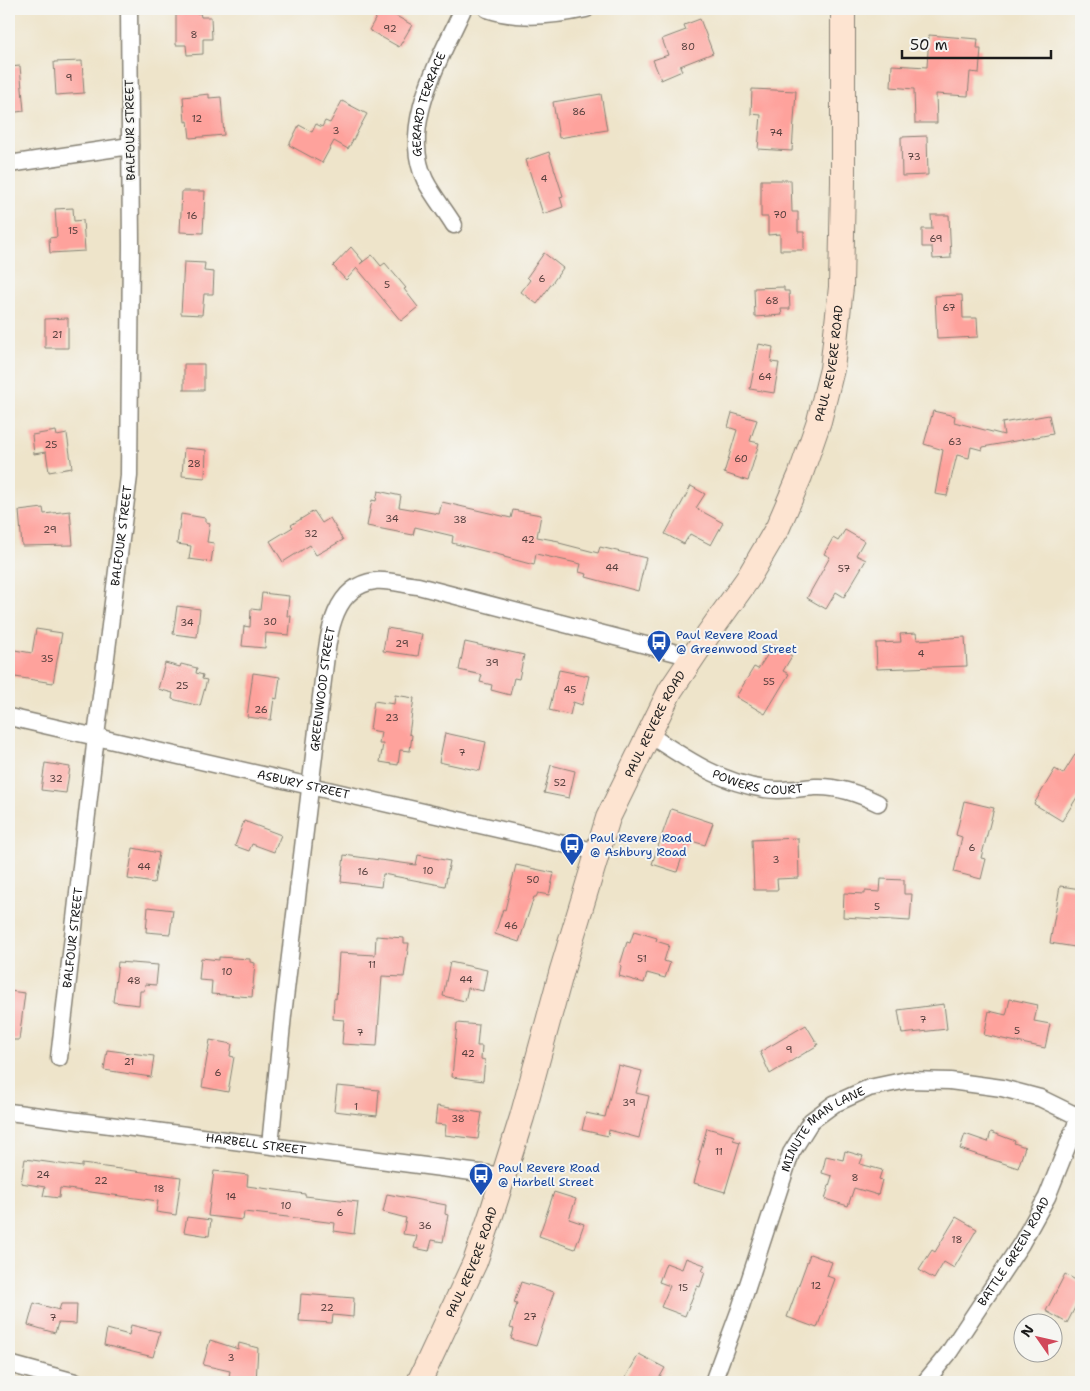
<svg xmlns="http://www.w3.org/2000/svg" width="1090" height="1391" font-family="'Shantell Sans',sans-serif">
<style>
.building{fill:#fea29c}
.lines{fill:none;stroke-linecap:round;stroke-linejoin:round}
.street-casing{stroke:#858073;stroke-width:19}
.secondary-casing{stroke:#858073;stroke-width:26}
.street{stroke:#fff;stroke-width:16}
.secondary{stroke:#fde4d1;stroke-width:24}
.labels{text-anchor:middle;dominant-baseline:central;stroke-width:4;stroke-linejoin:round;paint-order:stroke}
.number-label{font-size:10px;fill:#543e3c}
.street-label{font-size:12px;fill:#1c1c1c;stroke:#f6f6f2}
.transit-label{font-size:12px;fill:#164399;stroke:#f6f6f2;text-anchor:start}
</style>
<rect width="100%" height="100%" fill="#f6f6f2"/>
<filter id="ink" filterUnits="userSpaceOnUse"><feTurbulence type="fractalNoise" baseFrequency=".02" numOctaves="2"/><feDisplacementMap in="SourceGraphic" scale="10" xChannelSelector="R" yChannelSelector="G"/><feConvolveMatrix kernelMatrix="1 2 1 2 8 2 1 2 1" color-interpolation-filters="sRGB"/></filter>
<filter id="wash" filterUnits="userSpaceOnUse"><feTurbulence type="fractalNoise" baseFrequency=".0096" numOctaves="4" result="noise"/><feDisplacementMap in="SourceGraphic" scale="20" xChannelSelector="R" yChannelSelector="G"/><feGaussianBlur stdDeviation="1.12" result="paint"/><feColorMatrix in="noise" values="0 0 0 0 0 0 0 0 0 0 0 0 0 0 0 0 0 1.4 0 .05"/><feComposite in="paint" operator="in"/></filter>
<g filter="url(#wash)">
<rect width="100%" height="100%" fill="#eee4ca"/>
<g id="blocks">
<path class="building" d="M381,9H384L412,25L399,47L369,30Z
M200,13L201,17H211L212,39H203V54L187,55L186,45H176V14Z
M700,19L713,53L680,66L682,71L661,80L653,60L668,55L662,39L686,30L684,25Z
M929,35L978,39L977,49H981L979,73L970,72L968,96L936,94L937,123H915L914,89L891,87L892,65L927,67Z
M82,61L84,93L56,95L54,62Z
M20,66L24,111L9,113V67Z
M752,89L796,91L792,151L758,149L761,115L751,114Z
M209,94V98L221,97L224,135L190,138L188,121L185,122L183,97Z
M601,94L607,130L559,138L553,102Z
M342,101L367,114L348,149L334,141L322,163L289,145L299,125L312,132L316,124L322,127L325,121L330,123Z
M927,136L928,175L902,176L901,137Z
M549,152L563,196L560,197L563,207L543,214L526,160Z
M761,180H791L792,212H798V232H804V250H780V234L768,235V217H761Z
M182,191H205L203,233L180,232Z
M73,208L74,221L83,220L85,251L50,253L49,238L57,237L55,209Z
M931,215H949L951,258L933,259L932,247H922V229H932Z
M351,247L363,261L360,264L372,255L381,266L385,263L406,288L404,289L418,307L401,321L357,268L346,280L333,266Z
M544,253L563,268L537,304L521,292L530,280L527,277Z
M184,262L205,263L204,271L214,272L213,294H204L202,315L181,314Z
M784,287V291H789L790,309H781L782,315L755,317L754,288Z
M962,295L963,318H977L978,337L937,339L935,296Z
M68,318V348H45V319Z
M759,344L773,347L771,362L779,363L774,393L750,389Z
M184,364H204V390H184Z
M933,411L955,416L954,422L1004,435L1002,423L1049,415L1053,434L983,447L982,450L971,447L969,458L957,455L947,496L935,494L943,450L924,444Z
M732,413L757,420L750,441L759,443L748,481L724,473L737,430L728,427Z
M56,431L57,436L67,434L72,468L49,472L46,452L34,454L32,435Z
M184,448L206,450L205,478L182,476Z
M691,486L705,494L696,508L723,523L711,545L690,534L684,544L665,534Z
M378,491L401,496L399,507L439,514L442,502L511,518L513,510L541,515L537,537L559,541V543L598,553L600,547L646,558L638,591L586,577L587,574L579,572L581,564L536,554L534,565L504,557V556L452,543L453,536L415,527L413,535L367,526L372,500L376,501Z
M43,508L44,514L70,511L73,545L22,546L19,511Z
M314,511L322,523L330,518L343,540L316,555L310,545L283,562L270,541L293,527L291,525Z
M181,514L205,518V522L210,523L207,542L214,543L211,562L189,559L191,546L177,544Z
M845,530L864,541L856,555L866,560L844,597L836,592L826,609L807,598L830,557L824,554L833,538L838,541Z
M262,593L289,596L287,616H291L289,635L266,633L265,648L242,646L244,626L250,627L251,609L260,610Z
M177,606L200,609L197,637L173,634Z
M387,628L422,634L418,656L383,651Z
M36,629L62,633L53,683L9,676V649L32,653Z
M916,633L917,640L965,637L967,666L877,669L876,643L901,642L900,634Z
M465,642L524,655L519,679L514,678L510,695L491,690L492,685L480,682L482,675L459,670Z
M774,645L792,656L783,671L789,674L765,714L736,697L754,667L758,669Z
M165,663L180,667L181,664L197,668L196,673L203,675L202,679L207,680L200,706L172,699L173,693L158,689Z
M559,670L589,676L582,705L573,702L570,715L549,710Z
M253,673L280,677L277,699L274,698L271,720L247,717Z
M395,695L414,698L409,734L412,735L410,751L400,750L398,765L380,762L383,744H379L381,732L370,730L374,701L394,704Z
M445,733L486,742L480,771L439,762Z
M1081,745V791L1062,821L1034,804L1055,769L1063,774Z
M45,763L70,767L66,793L41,790Z
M551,765L575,771L569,798L544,793Z
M964,801L994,808L981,858L986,859L981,879L954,872L962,837L956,835Z
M671,809L713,823L705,845L688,840L677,872L652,864Z
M244,821L281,835L274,852L252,844L249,851L235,846Z
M798,838L799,878L777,879L778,890H754L752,840Z
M133,848L159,853L154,883L128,879Z
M344,855L416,865L418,855L450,861L445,886L383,874L381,887L341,882Z
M516,865L554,873L549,895L538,893L536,897H534L519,942L495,934L503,909L505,910Z
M881,879L904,880V894H912L910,921L843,917L844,893L865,894V891L880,892Z
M1060,886L1081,889V948L1050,943Z
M148,907L173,910L170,934L146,932Z
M634,931L657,938L656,941L669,945L664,961L670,963L665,978L647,973L644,983L619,976L621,966L620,965L627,942L630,943Z
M376,936L404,938V943H409L404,977L382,976L377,1046L342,1044L344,1020L333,1019L334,998L336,999L339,953L375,955Z
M219,957L250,959V962L255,963L252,997L211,994L212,981L199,980L201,958L219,960Z
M118,962L158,965L156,985L145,984L144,991H140L139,1005L113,1002Z
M450,962L487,970L483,991L468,988L465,1001L443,996Z
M9,991L25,993L19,1040H9Z
M1010,999L1038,1005L1034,1021L1050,1024L1045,1048L984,1035L989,1011L1006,1015Z
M944,1004L947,1029L902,1034L898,1010Z
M457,1023L479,1025L477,1046H482L481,1059L485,1060L483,1081L452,1077Z
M806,1025L818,1045L770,1074L760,1052Z
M210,1040L232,1044L230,1056L234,1057L228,1092L202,1087Z
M107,1050L154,1056L151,1077L104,1070Z
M618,1065L642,1071L636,1093L649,1096L639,1138L609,1130L608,1136L582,1130L586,1113L605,1117Z
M337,1086L379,1090L377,1116L334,1111Z
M437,1106L482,1113L478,1139L445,1135L446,1125L435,1124Z
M707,1128L735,1136L733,1140L740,1142L725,1192L694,1183L700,1161H698Z
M991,1132L1015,1141L1014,1143L1025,1147L1018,1168L960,1149L965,1134L988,1142Z
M845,1151L863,1156L860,1164L882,1170L879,1179L882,1180L878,1195L854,1188L848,1206L825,1199L832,1176L822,1173L826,1156L843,1160Z
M25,1159L82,1167V1164L181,1177L176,1215L156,1212L158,1201L106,1194L60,1188L59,1198L43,1196L45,1187L21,1183Z
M214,1171L248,1175L247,1186L305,1194V1196L358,1202L354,1234L334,1231L335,1223L296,1218L244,1212L243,1220L208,1216Z
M554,1192L576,1199L569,1219L584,1224L575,1249L539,1236Z
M387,1194L446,1205L445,1214L448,1215L443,1242L432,1240L429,1251L414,1248L417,1236L403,1234L406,1218L383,1212Z
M187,1217L211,1220L209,1236L184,1232Z
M956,1217L977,1229L954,1268L944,1262L934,1279L919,1270L932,1250L935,1252Z
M810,1254L832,1262L827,1276L835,1279L817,1328L787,1317Z
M686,1258L705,1265L702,1271L705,1272L700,1287L697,1286L685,1316L661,1307L670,1286L659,1282L666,1263L682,1269Z
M1065,1274L1081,1283V1296L1067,1323L1046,1311Z
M521,1282L554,1292L536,1346L511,1339L514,1329L510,1328L517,1304L514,1303Z
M301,1294L354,1298L353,1317L333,1315L332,1323L299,1321Z
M34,1303L59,1310L61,1304H77L76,1324L58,1323L55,1333L28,1325Z
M131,1325L160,1332L153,1357L104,1345L107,1329L129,1335Z
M210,1340L238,1349L239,1343L258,1348L256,1382L229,1377L230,1371L203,1365Z
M639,1354L665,1368L657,1382H623Z"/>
</g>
</g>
<g filter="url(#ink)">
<use href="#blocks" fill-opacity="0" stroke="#858073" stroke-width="1"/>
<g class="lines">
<defs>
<g id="street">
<path d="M487,9C518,20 554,16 586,9"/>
<path d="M9,164L130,146"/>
<path id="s1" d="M454,225C445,210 433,196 425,180C399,125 441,58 463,9"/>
<path id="s2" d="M9,717L598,852"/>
<path id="s3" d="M648,734C685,758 721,783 765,789C782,792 799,788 815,787C838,786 858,793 878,803"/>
<path id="s4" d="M59,1058L96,736L129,476L131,245L129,9"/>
<path id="s5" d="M9,1112L503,1176"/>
<path id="s6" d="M270,1145L283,1015L323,680C328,644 329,587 375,581C386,579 406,585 418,586L692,657"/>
<path d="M9,1364L75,1382"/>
<path id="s7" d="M713,1382L740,1309L791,1153L811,1121L834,1104L869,1088L907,1080L950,1081L1002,1088L1040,1098L1081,1118"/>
<path id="s8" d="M925,1382L948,1354L1021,1244L1047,1197L1081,1112"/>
</g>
<g id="secondary">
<path id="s9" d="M419,1382L475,1262L493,1209L522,1117L562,970L608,818L670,691L709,633L747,580L778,527L800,476L819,421L832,369L841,287L843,182V9"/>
</g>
</defs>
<use href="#street" class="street-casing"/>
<use href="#secondary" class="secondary-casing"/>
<use href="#street" class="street"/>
<use href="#secondary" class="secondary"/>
</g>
</g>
<defs>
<symbol id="bus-pin" viewBox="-11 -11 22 30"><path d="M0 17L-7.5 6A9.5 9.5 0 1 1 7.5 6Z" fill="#1a4fb4" stroke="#f6f6f2"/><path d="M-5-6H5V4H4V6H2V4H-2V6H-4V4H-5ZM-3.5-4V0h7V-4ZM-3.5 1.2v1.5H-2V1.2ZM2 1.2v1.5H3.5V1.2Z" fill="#fff"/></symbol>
</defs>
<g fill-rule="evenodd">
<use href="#bus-pin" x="645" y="628" width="28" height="38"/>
<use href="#bus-pin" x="558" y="831" width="28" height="38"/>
<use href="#bus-pin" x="467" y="1161" width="28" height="38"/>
</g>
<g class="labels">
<g class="number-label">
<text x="390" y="28">92</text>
<text x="194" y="34">8</text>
<text x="688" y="46">80</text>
<text x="69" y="77">9</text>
<text x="579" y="111">86</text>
<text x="197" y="118">12</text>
<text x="336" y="130">3</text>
<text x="776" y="132">74</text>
<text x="914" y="156">73</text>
<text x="544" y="178">4</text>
<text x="780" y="214">70</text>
<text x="192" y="215">16</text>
<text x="73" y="230">15</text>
<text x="936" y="238">69</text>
<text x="542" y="278">6</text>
<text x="387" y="284">5</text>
<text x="772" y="300">68</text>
<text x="949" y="307">67</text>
<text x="57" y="334">21</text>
<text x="765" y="376">64</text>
<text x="955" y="441">63</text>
<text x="51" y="444">25</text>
<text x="741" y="458">60</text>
<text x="194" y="463">28</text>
<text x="392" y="518">34</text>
<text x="460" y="519">38</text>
<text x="50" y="529">29</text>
<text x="311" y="533">32</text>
<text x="528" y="539">42</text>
<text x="612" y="567">44</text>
<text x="844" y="568">57</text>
<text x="270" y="621">30</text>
<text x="187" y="622">34</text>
<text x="402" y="643">29</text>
<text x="921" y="653">4</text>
<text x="47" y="658">35</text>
<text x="492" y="662">39</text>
<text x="769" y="681">55</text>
<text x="182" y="685">25</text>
<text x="570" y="689">45</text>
<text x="261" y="709">26</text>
<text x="392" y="717">23</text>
<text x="462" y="752">7</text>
<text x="56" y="778">32</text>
<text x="560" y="782">52</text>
<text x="972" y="847">6</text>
<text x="776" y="859">3</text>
<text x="144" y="866">44</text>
<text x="428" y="870">10</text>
<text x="363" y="871">16</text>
<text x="533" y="879">50</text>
<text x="877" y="906">5</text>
<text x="511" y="925">46</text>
<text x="642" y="958">51</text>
<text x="372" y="964">11</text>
<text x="227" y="971">10</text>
<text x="466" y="979">44</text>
<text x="134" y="980">48</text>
<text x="923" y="1019">7</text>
<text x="1017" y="1030">5</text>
<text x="360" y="1032">7</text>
<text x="789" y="1049">9</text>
<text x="468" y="1053">42</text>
<text x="129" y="1061">21</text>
<text x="218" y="1072">6</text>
<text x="629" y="1102">39</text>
<text x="356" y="1106">1</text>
<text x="458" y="1118">38</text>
<text x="719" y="1151">11</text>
<text x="43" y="1174">24</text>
<text x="855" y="1177">8</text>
<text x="101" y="1180">22</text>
<text x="159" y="1188">18</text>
<text x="231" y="1196">14</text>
<text x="286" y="1205">10</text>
<text x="340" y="1212">6</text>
<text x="425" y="1225">36</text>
<text x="957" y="1239">18</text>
<text x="816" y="1285">12</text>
<text x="683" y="1287">15</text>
<text x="327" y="1307">22</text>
<text x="530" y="1316">27</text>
<text x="53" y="1317">7</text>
<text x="231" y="1357">3</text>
</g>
<g class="street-label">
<text stroke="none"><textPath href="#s1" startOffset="132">GERARD TERRACE</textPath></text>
<text transform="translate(130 130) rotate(-91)">BALFOUR STREET</text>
<text stroke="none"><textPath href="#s9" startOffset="1106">PAUL REVERE ROAD</textPath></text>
<text stroke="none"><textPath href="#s4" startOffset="526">BALFOUR STREET</textPath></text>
<text stroke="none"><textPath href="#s6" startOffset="459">GREENWOOD STREET</textPath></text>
<text stroke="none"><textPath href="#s9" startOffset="701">PAUL REVERE ROAD</textPath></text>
<text stroke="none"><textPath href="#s3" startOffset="122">POWERS COURT</textPath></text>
<text stroke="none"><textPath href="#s2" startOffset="302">ASBURY STREET</textPath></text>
<text stroke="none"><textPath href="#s4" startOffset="121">BALFOUR STREET</textPath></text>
<text stroke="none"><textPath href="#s7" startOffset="282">MINUTE MAN LANE</textPath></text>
<text stroke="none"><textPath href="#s5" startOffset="249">HARBELL STREET</textPath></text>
<text stroke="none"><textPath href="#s8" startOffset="158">BATTLE GREEN ROAD</textPath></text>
<text stroke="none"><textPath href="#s9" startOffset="131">PAUL REVERE ROAD</textPath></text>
</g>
<g class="transit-label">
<text x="676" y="635">Paul Revere Road<tspan x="676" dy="14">@ Greenwood Street</tspan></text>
<text x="590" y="838">Paul Revere Road<tspan x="590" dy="14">@ Ashbury Road</tspan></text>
<text x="498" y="1168">Paul Revere Road<tspan x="498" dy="14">@ Harbell Street</tspan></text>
</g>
</g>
<rect width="1090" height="1391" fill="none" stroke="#f6f6f2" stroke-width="30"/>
<g transform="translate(1038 1338) rotate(304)"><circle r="24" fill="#f6f6f2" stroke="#9f9f9c"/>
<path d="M0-4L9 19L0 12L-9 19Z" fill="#d1495b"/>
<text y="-8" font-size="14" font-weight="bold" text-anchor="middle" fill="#1c1c1c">N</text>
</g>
<path d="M902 50v8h149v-8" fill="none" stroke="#1c1c1c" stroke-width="2.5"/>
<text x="910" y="50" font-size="15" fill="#1c1c1c" stroke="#f6f6f2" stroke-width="4" paint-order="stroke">50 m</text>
</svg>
